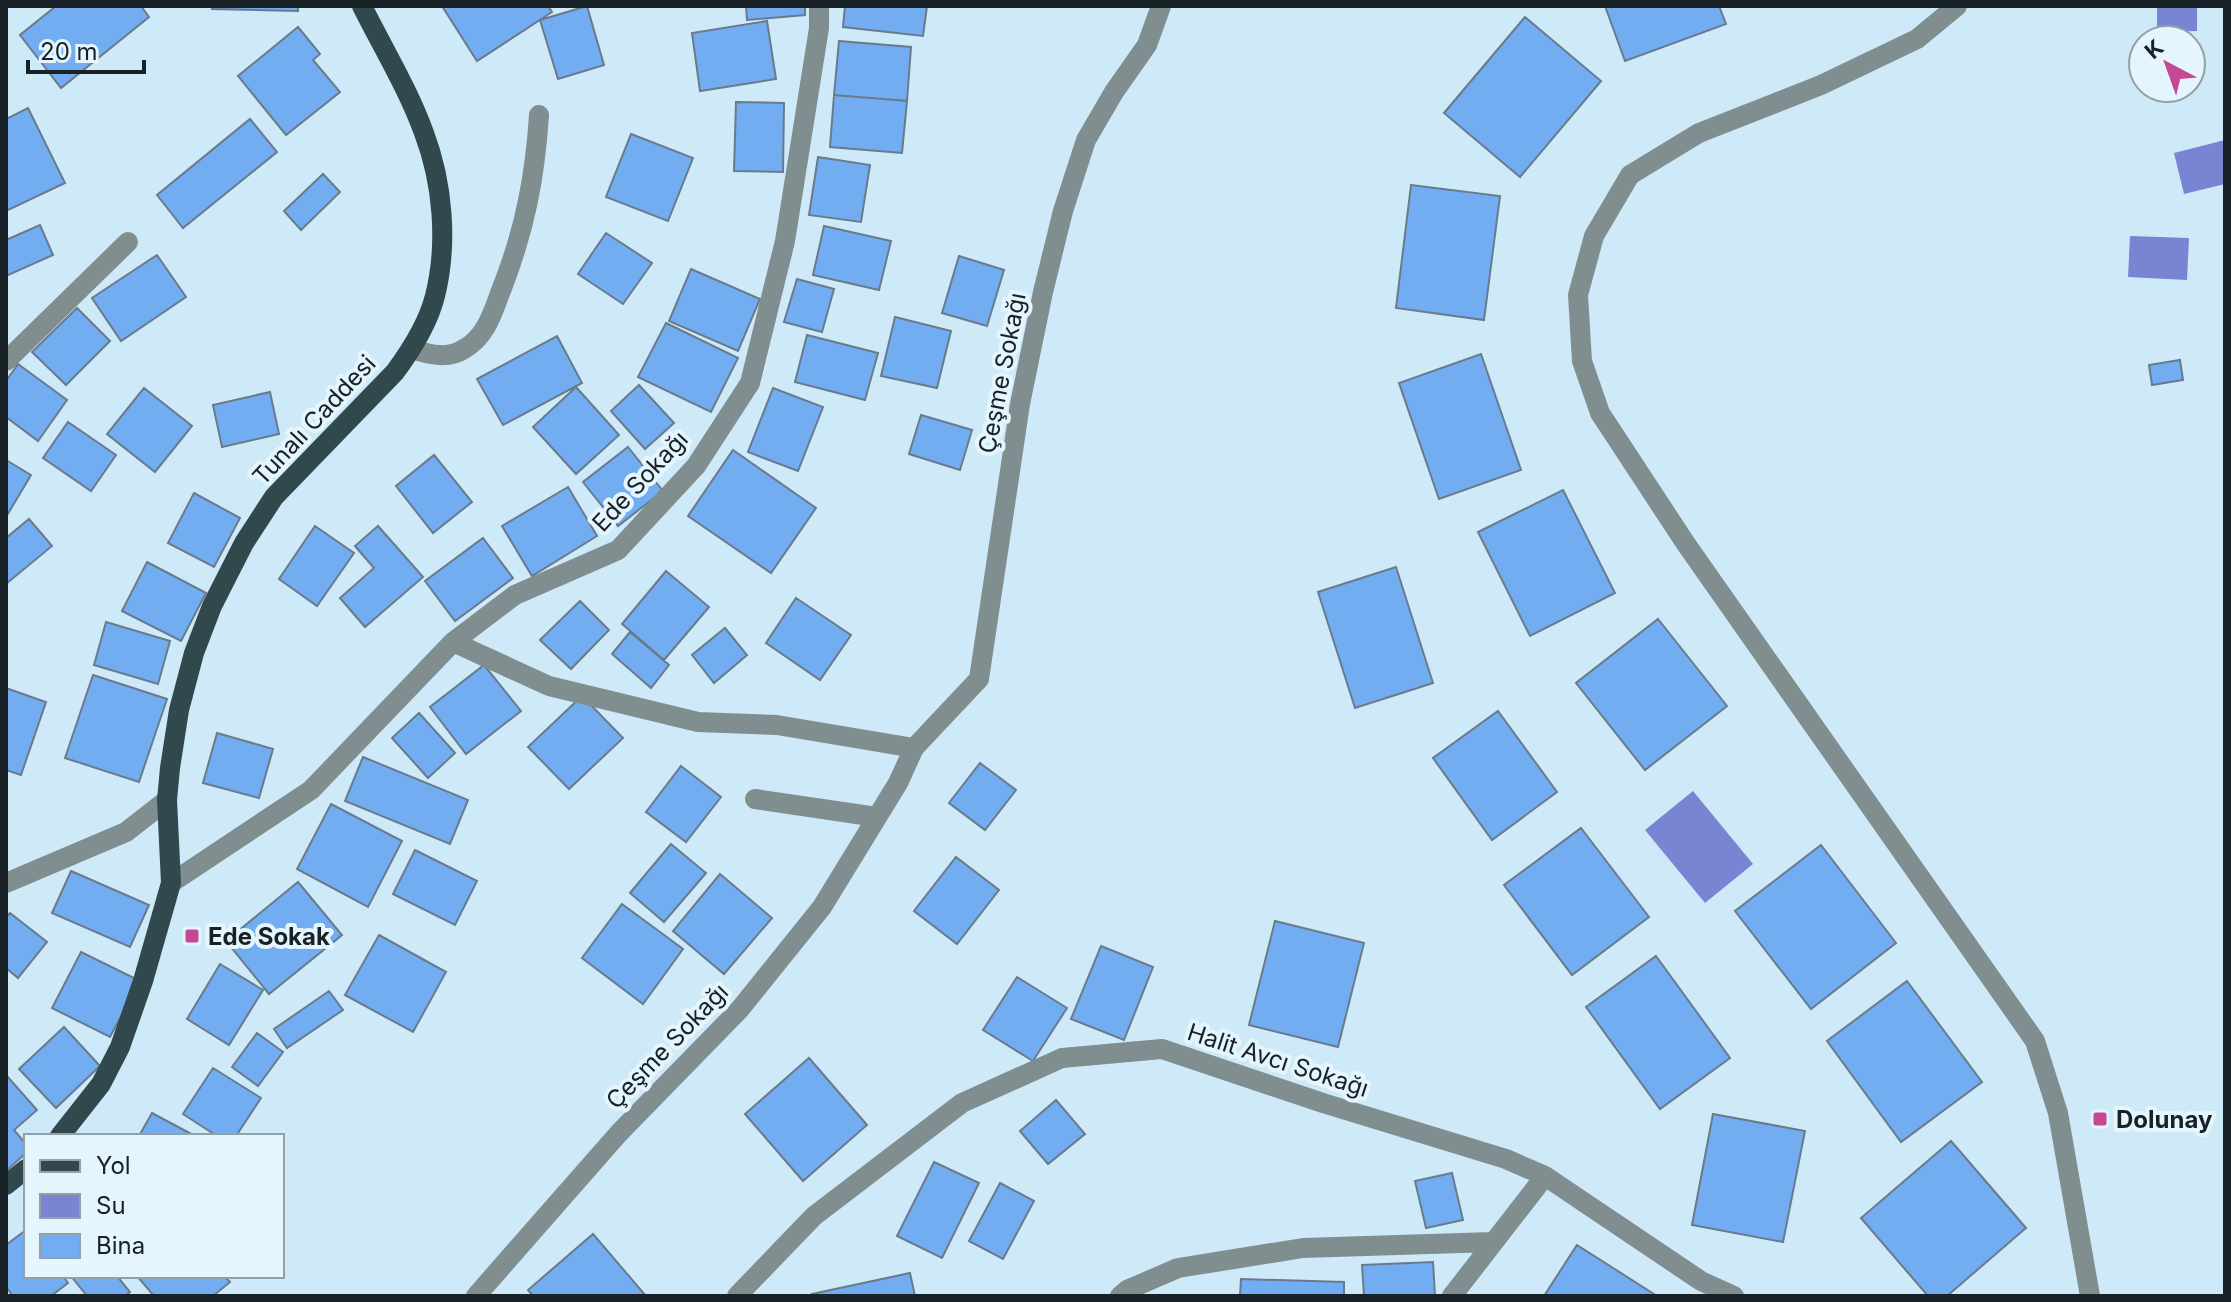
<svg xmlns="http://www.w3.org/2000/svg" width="2231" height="1302" font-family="Inter,sans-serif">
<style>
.water{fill:#7985d2}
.building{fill:#73adf1;stroke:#6a7a8d;stroke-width:2}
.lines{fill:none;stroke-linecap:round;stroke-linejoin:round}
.minor{stroke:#818e90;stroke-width:20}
.major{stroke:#31484c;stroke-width:20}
.poi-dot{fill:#c54896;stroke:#e4f5fd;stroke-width:3}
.labels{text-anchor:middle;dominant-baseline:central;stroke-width:8;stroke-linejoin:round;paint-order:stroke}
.street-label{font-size:24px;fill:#172126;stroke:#e4f5fd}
.poi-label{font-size:24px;font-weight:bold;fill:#172126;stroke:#e4f5fd;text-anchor:start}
</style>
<rect width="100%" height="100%" fill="#ceeaf8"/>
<path class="water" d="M2157,6H2197V31L2157,32Z
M2225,140V184L2184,194L2174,153Z
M2130,236L2189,238L2187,280L2128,277Z
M1693,791L1753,864L1705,903L1645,830Z"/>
<path class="building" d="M56,6H141L149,17L61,88L20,35Z
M213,6H298V11L212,9Z
M442,6H548L552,12L477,61Z
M587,6L604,65L558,79L540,20Z
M746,6H805V15L747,20Z
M845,6H927L923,36L843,27Z
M1605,6H1719L1726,24L1625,61Z
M1525,17L1601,81L1520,177L1444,113Z
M767,21L776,79L700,91L692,33Z
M298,27L320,54L313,60L340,92L286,135L238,76Z
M839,41L911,47L907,101L834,95Z
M834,95L907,101L902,153L830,147Z
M736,102L784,103L783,172L734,171Z
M28,108L65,183L6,211V119Z
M250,119L277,152L183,228L157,195Z
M631,134L693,158L668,221L606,197Z
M818,157L870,165L861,222L809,215Z
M323,174L340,192L301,230L284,211Z
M1411,185L1500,196L1484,320L1396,308Z
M40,225L53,255L6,276V240Z
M824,226L891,241L879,290L813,275Z
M606,233L652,263L623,304L578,274Z
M157,255L186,297L121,341L92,298Z
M959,256L1004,270L987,326L942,313Z
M691,269L760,299L738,351L669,321Z
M797,279L834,289L822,332L784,322Z
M77,308L110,341L66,385L32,352Z
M895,317L951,331L937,388L881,376Z
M666,323L738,358L711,412L638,377Z
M807,335L878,353L865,400L795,382Z
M557,336L582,383L503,425L477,379Z
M1481,354L1521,470L1439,499L1399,383Z
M2180,360L2183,380L2152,385L2149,365Z
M18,364L67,400L38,441L6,417V381Z
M639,385L674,423L645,449L611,411Z
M576,387L619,435L576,474L533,427Z
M144,388L192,426L155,472L107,434Z
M773,388L823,407L798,471L748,452Z
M270,392L279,434L222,447L213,405Z
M921,415L972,430L960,470L909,454Z
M68,422L116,455L91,491L43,458Z
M628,447L663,491L618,526L583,482Z
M733,450L816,508L771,573L688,516Z
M434,455L472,502L433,533L396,486Z
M6,460L31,475L6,517Z
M568,487L597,536L532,576L502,526Z
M1563,490L1615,593L1530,636L1478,532Z
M194,493L240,518L214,567L168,543Z
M29,519L52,546L6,584V538Z
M315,526L354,553L317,606L279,579Z
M378,526L423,577L365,627L340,598L374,568L355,546Z
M483,538L513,578L455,621L425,581Z
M147,562L206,593L181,641L122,611Z
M1396,567L1433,683L1355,708L1318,592Z
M666,571L709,607L664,660L622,624Z
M796,598L851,635L820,680L766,643Z
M580,601L609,630L571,669L540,640Z
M1658,619L1727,706L1645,770L1576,683Z
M106,622L170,641L158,684L94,665Z
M725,628L747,655L714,683L692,655Z
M630,632L669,665L651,688L612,654Z
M484,665L521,711L466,754L430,707Z
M93,675L167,699L139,782L65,758Z
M6,688L46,702L21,775L6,770Z
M582,696L623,738L569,789L528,747Z
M1498,711L1557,792L1492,840L1433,758Z
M419,713L455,753L428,778L392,738Z
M217,733L273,749L259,798L203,783Z
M363,757L468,800L450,844L345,801Z
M980,763L1016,790L985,830L949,803Z
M681,766L721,797L686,842L646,812Z
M331,804L402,841L368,907L297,869Z
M1581,828L1649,917L1572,975L1504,885Z
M671,844L706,873L664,922L630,893Z
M1821,845L1896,943L1811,1009L1735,911Z
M415,850L477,881L455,925L393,894Z
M956,857L999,890L957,944L914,911Z
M71,871L149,905L130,947L52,913Z
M720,874L772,918L724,974L673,931Z
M298,882L342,935L269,994L226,941Z
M622,904L683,949L643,1004L582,958Z
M10,913L47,942L18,978L6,968V917Z
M1275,921L1364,943L1338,1047L1249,1025Z
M379,935L446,972L413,1032L345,995Z
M1101,946L1153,967L1124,1040L1071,1019Z
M81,952L140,981L110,1037L52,1008Z
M1656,956L1730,1058L1660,1109L1586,1007Z
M220,964L263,990L229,1045L187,1019Z
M1017,977L1067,1008L1033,1061L983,1030Z
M1907,981L1982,1082L1901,1142L1827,1041Z
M329,991L343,1010L287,1048L274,1029Z
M64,1027L100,1066L56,1108L19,1069Z
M257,1033L283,1052L258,1086L232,1067Z
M809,1058L867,1125L803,1181L745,1114Z
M213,1068L261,1098L236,1136H217L183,1114Z
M6,1075L37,1110L14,1130L26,1144V1153L6,1171Z
M1056,1100L1085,1134L1048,1164L1020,1131Z
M152,1113L195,1136H139Z
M1713,1114L1805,1131L1783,1242L1692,1225Z
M1951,1141L2026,1228L1947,1296H1928L1861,1218Z
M934,1162L979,1183L942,1258L897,1236Z
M1452,1173L1463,1220L1426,1228L1415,1181Z
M1000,1183L1034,1201L1003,1259L969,1241Z
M26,1230V1276H63L68,1283L51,1296H13L6,1287V1245Z
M593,1234L646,1296H533L528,1290Z
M1577,1245L1657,1296H1544Z
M1433,1262L1435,1296H1364L1362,1265Z
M910,1273L915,1296H813L812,1294Z
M71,1276H117L130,1292L125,1296H87Z
M137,1276H224L230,1282L213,1296H154Z
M1241,1279L1344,1282V1296H1240Z"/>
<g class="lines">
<path class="minor" d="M1957,6L1917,39L1821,85L1699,133L1630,175L1594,236L1578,295L1582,361L1600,413L1686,544L2035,1041L2058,1113L2090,1296
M411,349C429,354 447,360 464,349C487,336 493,311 502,288C525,229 535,177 539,115
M6,361L128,242
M453,642L549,686L698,722L777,725L914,748
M755,799L877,817
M6,883L126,832L167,800
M171,883L311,790L453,642L515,595L618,550L696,466L750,383L785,241L819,28V6
M476,1296L619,1133L740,1009L822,907L898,783L914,748L979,679L1020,404L1043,292L1063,211L1086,140L1114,92L1147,45L1161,6
M737,1296L814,1216L962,1103L1062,1058L1162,1049L1323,1103L1506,1159L1545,1176L1701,1281L1734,1296
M1120,1296L1127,1290L1178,1268L1303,1248L1493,1242
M1452,1296L1545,1176"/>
<path class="major" d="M60,1136L101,1084L120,1047L143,981L171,883L167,800L170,768L179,710L194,653L212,606L244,543L274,497L395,372C412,349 428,324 435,296C448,244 443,183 424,133C408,89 383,48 362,6
M6,1185L26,1169"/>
</g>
<g class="poi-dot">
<rect x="184" y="928" width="16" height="16" rx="4"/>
<rect x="2092" y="1111" width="16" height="16" rx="4"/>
</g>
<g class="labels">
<g class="street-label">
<text transform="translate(1002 373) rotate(-79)">Çeşme Sokağı</text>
<text transform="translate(314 420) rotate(-47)">Tunalı Caddesi</text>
<text transform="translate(640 481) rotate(-47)">Ede Sokağı</text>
<text transform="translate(667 1046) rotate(-46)">Çeşme Sokağı</text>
<text transform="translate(1278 1060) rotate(18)">Halit Avcı Sokağı</text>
</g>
<g class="poi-label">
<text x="208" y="936">Ede Sokak</text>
<text x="2116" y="1119">Dolunay</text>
</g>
</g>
<rect width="2231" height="1302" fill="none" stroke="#172126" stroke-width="16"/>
<rect x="24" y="1134" width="260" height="144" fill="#e4f5fd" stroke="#92a0a7" stroke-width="2"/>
<rect x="40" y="1160" width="40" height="12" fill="#31484c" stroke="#92a0a7" stroke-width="2"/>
<text x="96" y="1174" font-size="24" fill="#172126">Yol</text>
<rect x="40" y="1194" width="40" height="24" fill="#7985d2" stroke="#92a0a7" stroke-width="2"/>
<text x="96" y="1214" font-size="24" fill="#172126">Su</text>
<rect x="40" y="1234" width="40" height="24" fill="#73adf1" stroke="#92a0a7" stroke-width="2"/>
<text x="96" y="1254" font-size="24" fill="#172126">Bina</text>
<g transform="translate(2167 64) rotate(319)"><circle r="38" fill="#e4f5fd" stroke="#92a0a7" stroke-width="2"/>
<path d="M0-6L14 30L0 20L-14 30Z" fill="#c54896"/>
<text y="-12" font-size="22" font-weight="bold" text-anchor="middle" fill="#172126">K</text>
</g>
<path d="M28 60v12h116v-12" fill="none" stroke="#172126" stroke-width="4"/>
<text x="40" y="60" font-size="24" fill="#172126" stroke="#e4f5fd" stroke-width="6" paint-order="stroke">20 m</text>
</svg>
